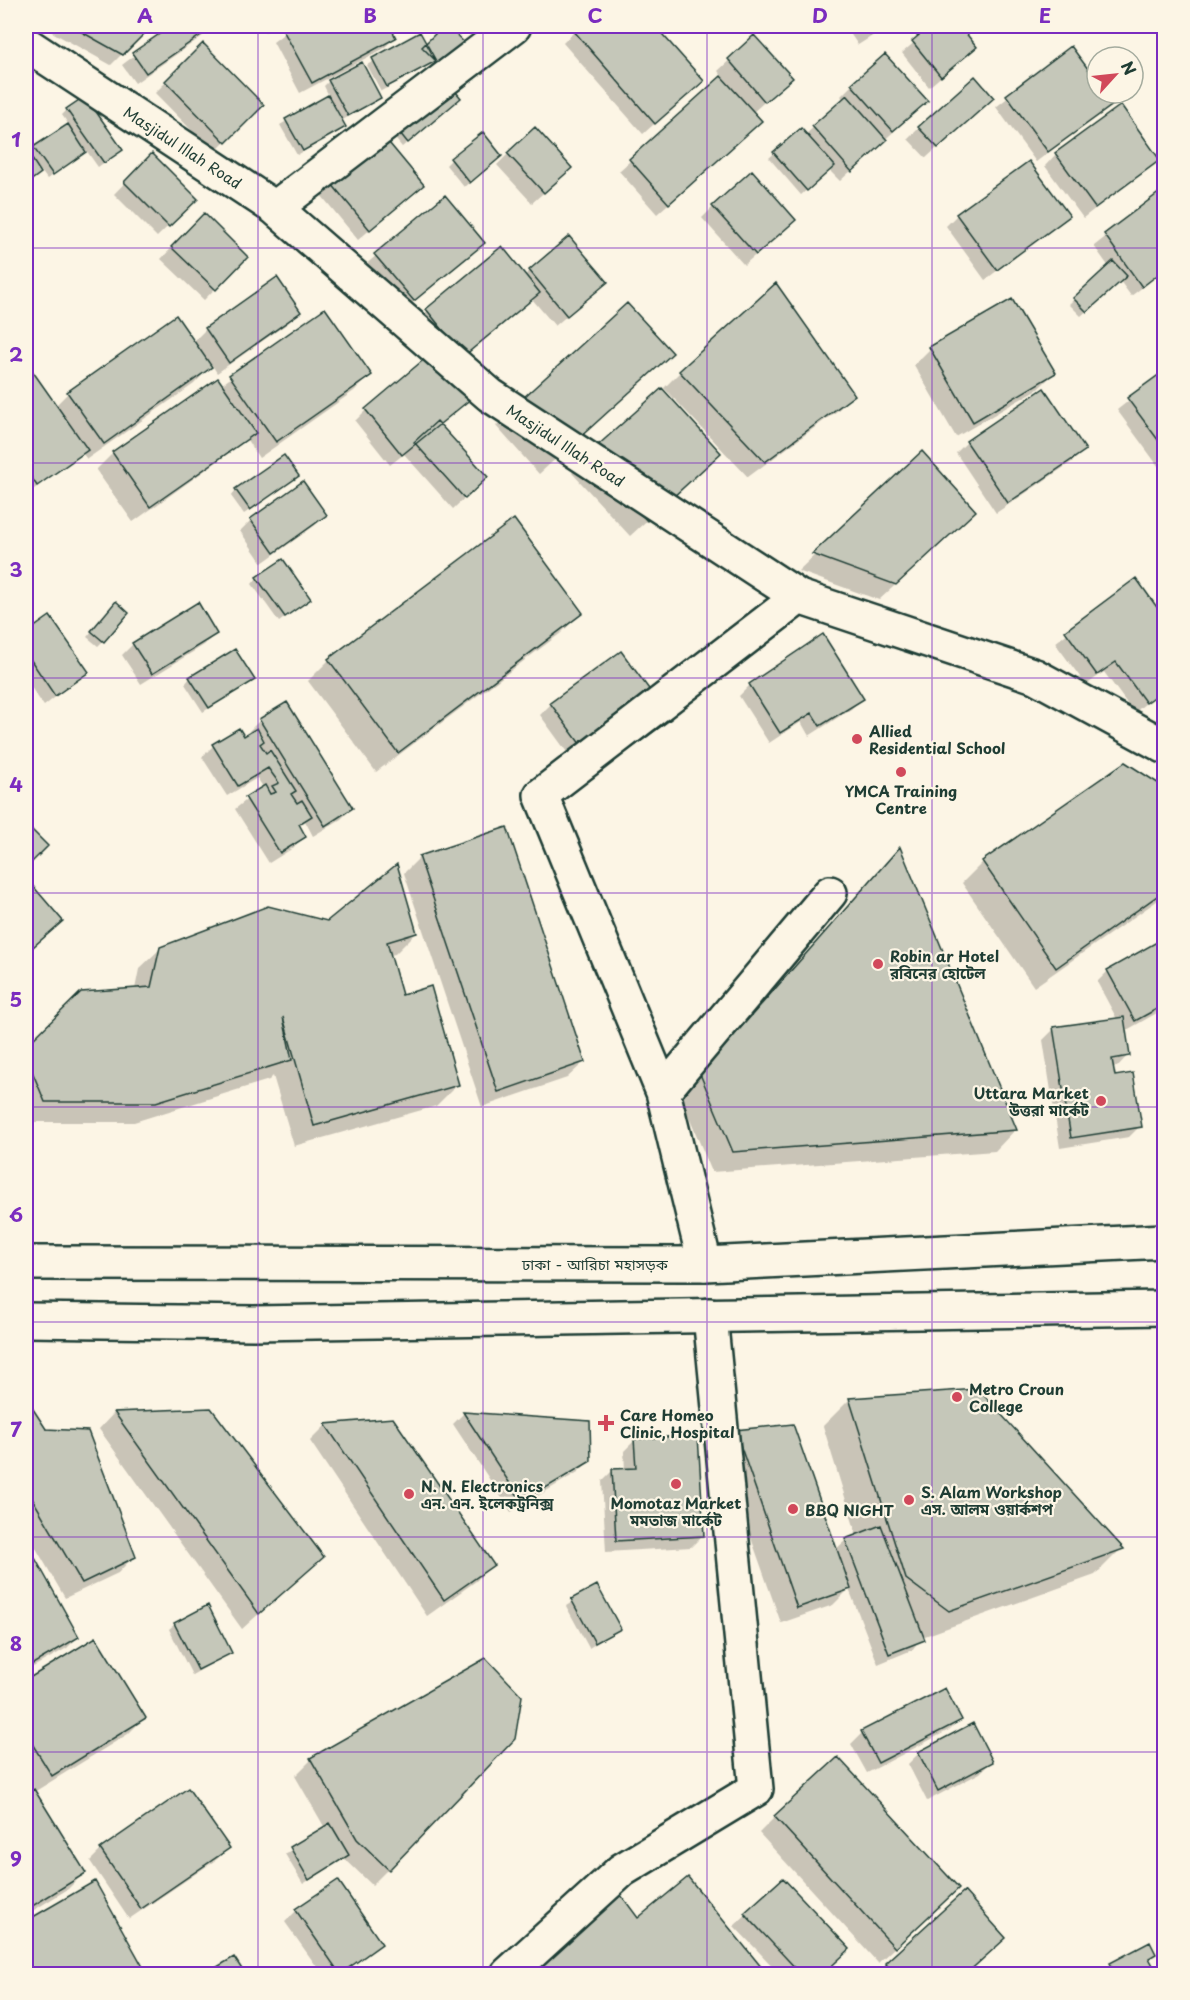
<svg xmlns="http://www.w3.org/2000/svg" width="1190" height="2000" font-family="'Playpen Sans','Noto Sans Bengali',sans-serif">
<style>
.shadow{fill:#0003;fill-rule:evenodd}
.building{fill:#c5c7b9;stroke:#1f3d34;stroke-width:1.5}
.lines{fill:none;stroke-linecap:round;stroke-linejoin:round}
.minor-casing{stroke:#1f3d34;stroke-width:38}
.highway-casing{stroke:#1f3d34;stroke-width:38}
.minor{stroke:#fcf5e5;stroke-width:33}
.highway{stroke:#fcf5e5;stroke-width:33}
.grid{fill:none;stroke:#7b2cbf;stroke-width:1.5;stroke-opacity:0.55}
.poi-dot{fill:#d1495b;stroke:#fcf5e5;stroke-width:2}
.labels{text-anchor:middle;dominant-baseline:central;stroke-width:4.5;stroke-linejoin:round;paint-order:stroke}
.street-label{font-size:15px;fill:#1f3d34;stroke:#fcf5e5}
.poi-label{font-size:15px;font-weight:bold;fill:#1f3d34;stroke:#fcf5e5;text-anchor:start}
.neatline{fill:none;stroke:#7b2cbf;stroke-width:2}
.grid-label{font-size:20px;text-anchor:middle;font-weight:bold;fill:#7b2cbf}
</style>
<rect width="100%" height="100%" fill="#fcf5e5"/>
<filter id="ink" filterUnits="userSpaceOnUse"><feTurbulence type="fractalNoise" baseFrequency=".0167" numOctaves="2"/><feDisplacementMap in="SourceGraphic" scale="12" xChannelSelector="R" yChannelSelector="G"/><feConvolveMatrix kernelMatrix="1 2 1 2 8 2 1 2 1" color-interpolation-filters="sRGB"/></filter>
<g filter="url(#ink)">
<path class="shadow" d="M41,26H150L111,65Z
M173,26H217L135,83L122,65Z
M261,26H277L265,32Z
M294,26H388L394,38L383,49L300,93L273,42Z
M445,26L468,48L441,76L430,65L381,91L367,65L420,34L426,45Z
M580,26H653L702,81L643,134L563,43Z
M845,26H888L858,45Z
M933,26H958L975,47L929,87L902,53Z
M754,37L780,88L752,113L749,132L657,214L619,171L723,77L718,71Z
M203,45L262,105L214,153L155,93Z
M1071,48L1097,84V93H1104L1112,104L1036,162L996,107Z
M885,56L915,112L840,181L829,170L801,195L769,158L801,130L805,135L844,100L841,96L852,85Z
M331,79L380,98L341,121L344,127L339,132L297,155L280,125L329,96L324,86Z
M454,103L402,147L388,130Z
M981,108L926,158L908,139L919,128Z
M67,110L121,150L98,167L86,150L47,179L41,171L26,186V152L28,155L69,125L62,115Z
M508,154L559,179L532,203L497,165Z
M1056,154L1158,160L1083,218L1045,166Z
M152,155L196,199L157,237L114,194Z
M451,160L495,161L464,187L446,165Z
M332,184L422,185L358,240L321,195Z
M1164,191V271L1131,296L1120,281L1081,316L1069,304L1109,267L1094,246Z
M445,197L472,254L402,311L364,266Z
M713,207L783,231L744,265L702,218Z
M204,215L246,257L204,300L161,259Z
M957,215L1068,216L985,280L946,226Z
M569,238L606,282L555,326L532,299L453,366L416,321L501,248L524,276Z
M324,310L370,375L354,391L259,458L247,440L133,522L96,470L113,453L217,380L221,385Z
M299,312L288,323L217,373L212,365L194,384L87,459L82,453L26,495V375L31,371L55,406L68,393L176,317L193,342L206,329Z
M930,349L1054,373L1038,389L956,437L914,365Z
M654,369L539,474L496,426L512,410Z
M680,372L853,395L837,411L748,477L664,388Z
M1164,373V474L1117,410Z
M470,398L439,425L475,488L453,509L404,454L390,465L355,421L366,410Z
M967,442L1084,450L1073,461L996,513L956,453Z
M922,453L958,527L879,600L798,571Z
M588,456L703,469L630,536L572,473Z
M291,481L244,514L231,496L236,490Z
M303,483L325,515L314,526L262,563L240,531L251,520Z
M513,521L581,613L561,633L376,772L308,681L329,660Z
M257,578L309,599L279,622L252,584Z
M1136,580L1164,619V688L1134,713L1104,672L1086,685L1055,643Z
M111,608L103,641L98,646L87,637Z
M49,618L87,672L44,706L26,680V635Z
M215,634L204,645L141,684L122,655L133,644Z
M190,678L253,679L203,712L185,684Z
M750,685L862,698L851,709L809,736L801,722L769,743L739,696Z
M287,704L352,808L341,819L313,836L305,821L299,827L304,836L293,848L269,863L235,809L263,787L257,778L227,796L202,757L213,746L250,734L249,731L260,720Z
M551,704L669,719L588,781L540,715Z
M1125,763L1164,788V896L1034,987L962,883L983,862Z
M26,826L46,846L26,866Z
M900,849L1015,1130L995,1151L712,1172L680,1096Z
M420,857L584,1062L567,1078L482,1107L404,873Z
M26,881L61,920L26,953Z
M327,923L416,933L395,954L389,955L401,997L457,1085L436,1106L294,1146L273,1076L269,1080L134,1122H26V1048L81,993L135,989L139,969L161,948Z
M1164,940V1009L1125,1031L1128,1055L1117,1067H1112L1113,1077L1140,1126L1129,1137L1060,1148L1043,1040L1054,1029L1117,1019L1097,982L1108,971Z
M850,1399L1122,1548L1095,1575L922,1637L912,1650L878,1664L849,1589L833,1605L781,1623L719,1447L735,1431L835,1550L846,1540L857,1536L823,1426Z
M30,1408L134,1556L118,1573L65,1598L26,1531V1409Z
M210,1410L322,1557L242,1629L99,1429L114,1413Z
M464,1413L589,1423V1461L578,1472L511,1512L453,1424ZM580,1466V1469L516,1507L515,1505Z
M393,1420L492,1564L476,1581L427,1616L310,1441L326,1425Z
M635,1440L702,1536L691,1547L606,1552L602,1481L613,1470H625L624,1451Z
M30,1551L78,1637L67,1648L26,1671V1554Z
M596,1587L619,1629L589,1648L566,1606Z
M175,1624L230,1653L192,1675L169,1629Z
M95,1639L144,1718L128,1734L34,1792L84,1873L68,1889L26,1915V1796L34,1790L26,1776V1682Z
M960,1719L949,1730L867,1773L851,1744L862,1733Z
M972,1725L991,1762L980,1773L927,1801L908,1764L919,1753Z
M311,1760L388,1869L372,1885L344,1858L303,1884L285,1854L325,1828L295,1776Z
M775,1817L941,1904L878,1963L759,1833Z
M228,1848L217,1859L129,1919L90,1861L101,1850Z
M688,1879L765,1974H528L638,1920Z
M783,1880L837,1960L822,1974H780L734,1926Z
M94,1883L145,1974H26V1922Z
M964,1893L993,1949L965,1974H876Z
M296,1911L380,1944L341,1974H322L285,1922Z
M1154,1953L1148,1959L1156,1974H1101L1111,1964Z"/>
<path class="building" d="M71,26H152L123,55Z
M171,26H214L146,73L132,53Z
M291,26H390L396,38L312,83L283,30Z
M443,26H447L470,48L447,72L422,47Z
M578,26H655L704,81L655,124L573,30Z
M863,26H885L870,35Z
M930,26H960L977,47L941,77L912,41Z
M420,32L436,61L387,87L372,58Z
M754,35L793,78L765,102L728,59Z
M203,43L264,105L226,143L165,81Z
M1071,46L1097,81V93H1106L1114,104L1048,152L1006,95Z
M885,54L928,101L893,131L851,84Z
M362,62L381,98L348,116L328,80Z
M721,76L762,121L669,204L629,159Z
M975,76L994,98L938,148L918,127Z
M445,79L461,98L408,143L392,123Z
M328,95L346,127L303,151L285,119Z
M847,95L887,140L852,172L812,126Z
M85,96L123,150L104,163L66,109Z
M1121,105L1160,160L1095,208L1055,153Z
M68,124L86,152L53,175L33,147Z
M535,127L572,168L544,193L507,153Z
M801,128L835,166L807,191L773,152Z
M483,132L502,156L470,183L450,158Z
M385,138L424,185L370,230L331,183Z
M26,150L41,173L26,184Z
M152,153L198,199L169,227L124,182Z
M1029,161L1070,216L997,270L956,214Z
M752,170L796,220L756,255L712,206Z
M1164,189V270L1142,287L1104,234Z
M445,195L485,243L414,301L374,254Z
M204,213L248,257L216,290L171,247Z
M569,236L608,282L567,316L529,270Z
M502,246L540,293L464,356L426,309Z
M1113,261L1127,276L1087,312L1073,298Z
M277,277L301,312L229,363L205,328Z
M776,283L855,395L765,462L679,371Z
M1012,299L1056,373L973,422L929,347Z
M627,303L673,353L556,459L511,409Z
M325,308L372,375L276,442L229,375Z
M176,315L212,367L104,444L67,392Z
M434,351L472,398L402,455L365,409Z
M31,369L88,450L37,486L26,469V373Z
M1164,371V448L1127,398Z
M218,378L256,433L150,507L112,452Z
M662,388L721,453L647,521L587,455Z
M1044,388L1086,450L1008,503L966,441Z
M437,421L488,477L465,499L414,442Z
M922,451L976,511L896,585L812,554Z
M284,455L299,476L250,510L235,489Z
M303,481L327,515L274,553L250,519Z
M514,519L583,613L398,753L328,659Z
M283,559L311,599L285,617L256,577Z
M1136,578L1164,617V676L1157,679L1164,690L1146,703L1116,662L1097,675L1065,631Z
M116,601L129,613L104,642L91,631Z
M198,602L217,634L152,674L132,643Z
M50,616L89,672L55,696L26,653V633Z
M823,634L864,699L820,726L812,713L780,733L749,684Z
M235,649L255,680L209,708L189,677Z
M621,651L671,719L600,771L550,703Z
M287,702L353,808L325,826L259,719Z
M239,728L244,736L257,728L264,741L260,744L266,753L270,750L296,791L291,794L297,803L302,800L312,816L299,824L306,837L280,853L245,797L265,785L270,794L276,792L272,786L279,783L268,768L238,786L212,744Z
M1125,762L1164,787V891L1056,968L982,861Z
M26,824L48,846L31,863L26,857Z
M507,827L585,1062L498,1092L419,856Z
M900,847L1017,1130L733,1152L700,1074Z
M397,864L417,933L387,942L402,995L431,986L459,1085L314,1126L283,1017L292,1060L156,1102H45L26,1057V1046L81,992L151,987L160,947L268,906L327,921Z
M26,878L63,921L26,953Z
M1164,938V1005L1135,1021L1107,970Z
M1124,1017L1130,1056L1112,1059L1115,1076L1133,1073L1142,1127L1071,1138L1053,1027Z
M978,1389L1124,1549L949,1611L906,1579L849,1398Z
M31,1406L46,1429L88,1431L136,1557L82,1583L26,1488V1407Z
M211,1408L324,1557L259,1614L114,1412Z
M463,1412L590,1421L591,1461L522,1502Z
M393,1418L494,1565L444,1600L325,1424Z
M793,1424L851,1589L797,1608L735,1430Z
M698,1435L704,1536L616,1541L612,1469L636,1468L634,1439Z
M881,1525L925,1640L889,1654L845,1539Z
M30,1549L79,1637L26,1668V1552Z
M597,1585L621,1629L595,1643L571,1599Z
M208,1605L232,1653L198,1670L174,1623Z
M96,1637L146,1718L52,1776L26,1734V1680Z
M486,1658L522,1696L515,1739L389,1870L357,1839L310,1758Z
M945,1688L962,1720L878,1763L861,1731Z
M973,1723L993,1762L938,1791L918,1752Z
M838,1757L959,1888L895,1948L774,1816Z
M188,1788L230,1848L141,1909L100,1849Z
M34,1789L86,1873L26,1910V1794Z
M330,1823L349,1855L309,1880L290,1847Z
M688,1877L767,1974H534L530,1970L621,1895L638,1918Z
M783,1878L850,1949L823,1974H801L744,1913Z
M338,1880L382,1944L340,1974L295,1909Z
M95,1881L147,1974H30L26,1967V1921Z
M964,1891L1006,1938L966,1974H895L885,1963Z
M1150,1942L1156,1954L1149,1958L1158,1974H1116L1110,1963Z
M234,1957L245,1974H205Z"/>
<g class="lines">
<defs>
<path id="minor" d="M26,44L275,208L490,395L799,597L1035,676L1164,746
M275,208L514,26
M663,1092L541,795L799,597
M705,1264L663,1092L830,893
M508,1974L622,1870L756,1789L710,1315"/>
<path id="highway" d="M26,1263L705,1264L1164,1241
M26,1320L254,1323L1164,1308"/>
</defs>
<use href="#minor" class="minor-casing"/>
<use href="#highway" class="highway-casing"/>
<use href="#minor" class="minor"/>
<use href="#highway" class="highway"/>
</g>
</g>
<path class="grid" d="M258,26V1974M483,26V1974M707,26V1974M932,26V1974M26,248H1164M26,463H1164M26,678H1164M26,893H1164M26,1107H1164M26,1322H1164M26,1537H1164M26,1752H1164"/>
<g class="poi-dot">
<circle cx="857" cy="739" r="6"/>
<circle cx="901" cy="772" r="6"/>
<circle cx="878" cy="964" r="6"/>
<circle cx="1101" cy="1101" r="6"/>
<circle cx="957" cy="1397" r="6"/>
<path d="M603 1414h6v6h6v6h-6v6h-6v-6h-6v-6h6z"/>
<circle cx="676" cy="1484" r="6"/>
<circle cx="409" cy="1494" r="6"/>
<circle cx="909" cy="1500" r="6"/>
<circle cx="793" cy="1509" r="6"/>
</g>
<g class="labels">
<g class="street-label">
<text transform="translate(183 147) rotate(33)">Masjidul Illah Road</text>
<text transform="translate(566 445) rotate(33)">Masjidul Illah Road</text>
<text x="595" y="1263">ঢাকা - আরিচা মহাসড়ক</text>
</g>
<g class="poi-label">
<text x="869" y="730">Allied<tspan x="869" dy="17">Residential School</tspan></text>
<text x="901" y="790" text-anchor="middle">YMCA Training<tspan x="901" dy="17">Centre</tspan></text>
<text x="890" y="955">Robin ar Hotel<tspan x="890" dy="17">রবিনের হোটেল</tspan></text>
<text x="1089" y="1092" text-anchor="end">Uttara Market<tspan x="1089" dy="17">উত্তরা মার্কেট</tspan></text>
<text x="969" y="1388">Metro Croun<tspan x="969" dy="17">College</tspan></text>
<text x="620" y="1414">Care Homeo<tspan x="620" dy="17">Clinic, Hospital</tspan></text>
<text x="421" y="1485">N. N. Electronics<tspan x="421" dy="17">এন. এন. ইলেকট্রনিক্স</tspan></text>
<text x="921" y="1491">S. Alam Workshop<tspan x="921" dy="17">এস. আলম ওয়ার্কশপ</tspan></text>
<text x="676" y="1502" text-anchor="middle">Momotaz Market<tspan x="676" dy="17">মমতাজ মার্কেট</tspan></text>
<text x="805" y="1509">BBQ NIGHT</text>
</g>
</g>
<rect width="1190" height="2000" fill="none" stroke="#fcf5e5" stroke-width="66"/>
<g transform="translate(1115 75) rotate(63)"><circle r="28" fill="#fcf5e5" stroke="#a4ab9e" stroke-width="1.5"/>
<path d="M0-4.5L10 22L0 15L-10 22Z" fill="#d1495b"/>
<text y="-9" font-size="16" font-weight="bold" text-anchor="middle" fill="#1f3d34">N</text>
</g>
<rect x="33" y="33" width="1124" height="1934" class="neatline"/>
<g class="grid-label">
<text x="145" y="23">A</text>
<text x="370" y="23">B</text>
<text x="595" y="23">C</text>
<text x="820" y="23">D</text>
<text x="1045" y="23">E</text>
<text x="16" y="147">1</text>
<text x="16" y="362">2</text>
<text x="16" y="577">3</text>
<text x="16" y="792">4</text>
<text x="16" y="1007">5</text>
<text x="16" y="1222">6</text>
<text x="16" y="1437">7</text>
<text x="16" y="1651">8</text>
<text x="16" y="1866">9</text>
</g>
</svg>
